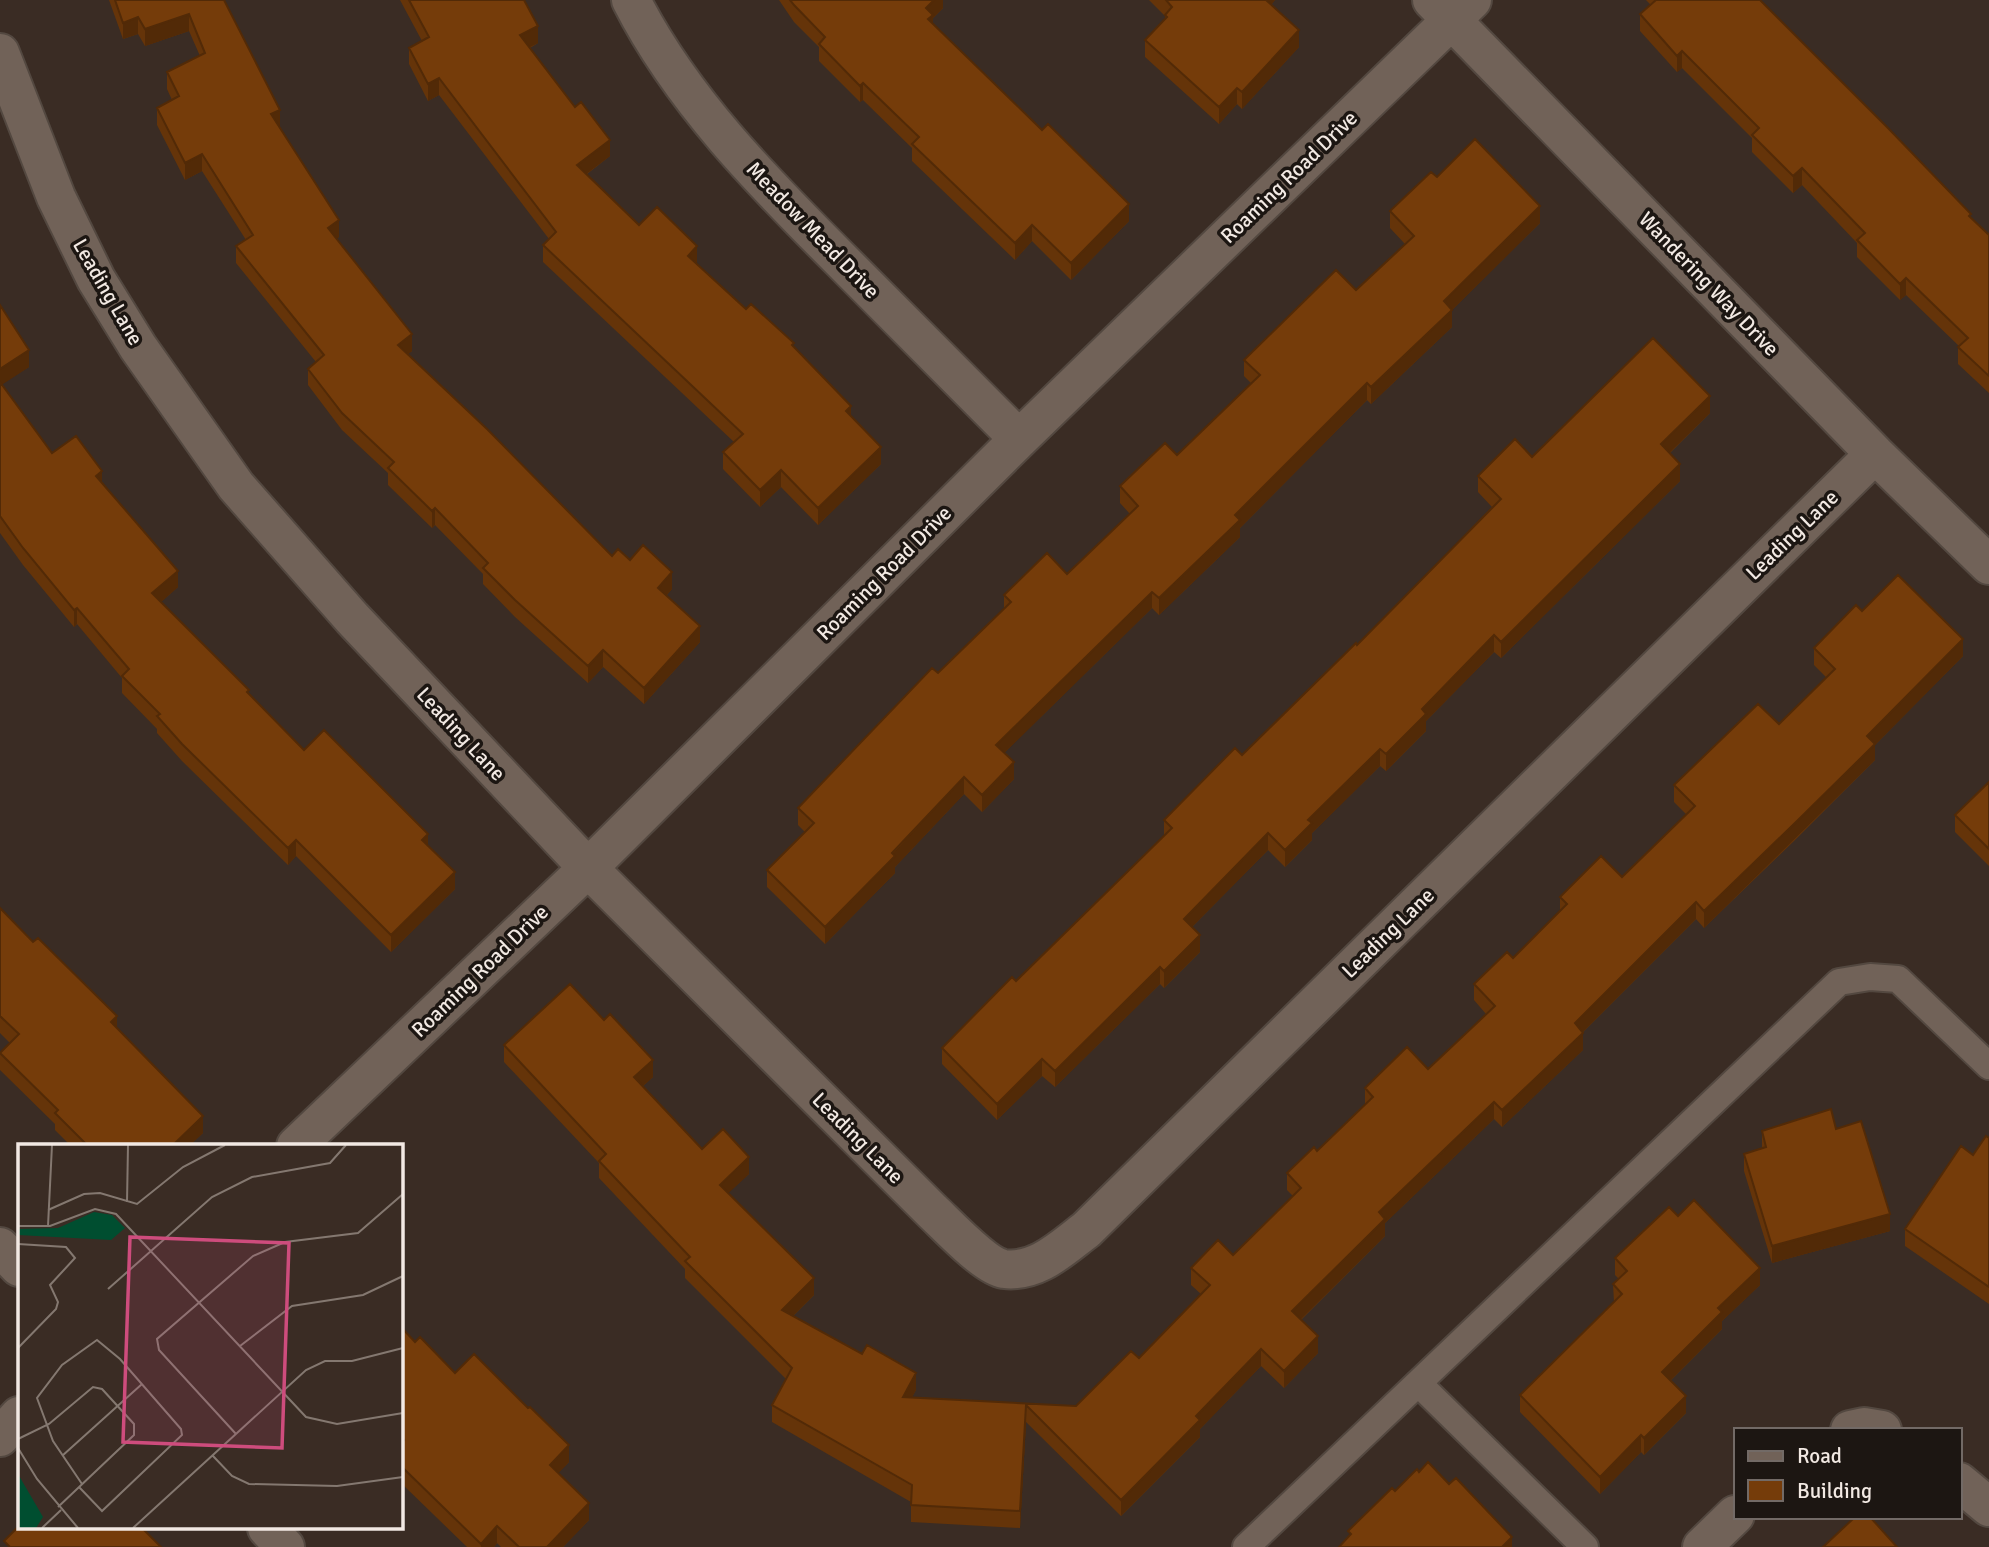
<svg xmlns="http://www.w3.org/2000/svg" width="1989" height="1547" font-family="Signika,sans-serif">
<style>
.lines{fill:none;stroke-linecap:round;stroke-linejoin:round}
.service-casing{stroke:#534840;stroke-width:30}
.minor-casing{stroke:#534840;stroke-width:42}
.service{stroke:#716258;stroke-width:26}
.minor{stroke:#716258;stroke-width:38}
.wall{fill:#653409}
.shaded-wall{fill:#522a07}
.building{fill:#753c0a;stroke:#522a07;stroke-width:2}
.labels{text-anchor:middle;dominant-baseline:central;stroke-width:7;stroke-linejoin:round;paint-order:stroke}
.street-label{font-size:21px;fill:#f2e9e3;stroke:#1c1612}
.inset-road{fill:none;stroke:#847870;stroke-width:2}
.view{fill:#ce4c7d;fill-opacity:0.15;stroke:#ce4c7d;stroke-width:3.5}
.inset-edge{fill:none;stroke:#f2e9e3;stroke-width:3.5}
</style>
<rect width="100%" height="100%" fill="#3a2c24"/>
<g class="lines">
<defs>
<path id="service" d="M1418,1383L1585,1547
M1246,1547L1839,982L1870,977L1898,979L1989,1066"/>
<path id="minor" d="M631,0C681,99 762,181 840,259C900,319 959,379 1019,439
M1432,0L1875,454L1989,565
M0,53L56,197L96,279L138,347L236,486L352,618L588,868L932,1211C947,1225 985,1266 1004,1269C1037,1273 1062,1248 1086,1230L1875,454
M296,1146L588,868L1019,439L1472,0
M0,1247L19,1267
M1850,1430L1864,1427L1882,1430
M0,1437L19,1416
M1959,1482L1989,1507
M267,1528L285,1547
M1702,1547L1735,1515"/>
</defs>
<use href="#service" class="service-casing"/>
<use href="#minor" class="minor-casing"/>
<use href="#service" class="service"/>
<use href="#minor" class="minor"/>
</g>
<path class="wall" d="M109,0H224L280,127L339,237L336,239L412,351L408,354L612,556L630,560L672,589L666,596L700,642L644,704L603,667L588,683L515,617L483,584V574L435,525L432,528L388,485V473L342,430L308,385V369L316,362L236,263V246L246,240L202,171L185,180L157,125V108L172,100L167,89V72L200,56L189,31L145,46L138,34L123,39Z
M400,0H524L538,43L530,48L610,156L587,174L639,225L697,263L696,264L746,309L794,348L851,416L881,464L818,525L781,487L760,507L723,469V452L734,442L543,262V245L549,239L439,95L428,101L409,64V48L422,41Z
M779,0H943V8L933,18V24L1129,221L1071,280L1032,241L1015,260L912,161V148L863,100L860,102L819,61V47L794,22Z
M1149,0H1275L1271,5L1299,47L1242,109L1237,104L1219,124L1145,57V40L1165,19V16Z
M1646,0H1760L1971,217L1989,235V393L1958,364V347L1959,346L1906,295L1900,300L1857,257V243L1802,185L1793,193L1752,152V138L1682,68L1677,72L1640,31V14L1651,5Z
M1437,177L1540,223L1452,310V327L1371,404L1367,400L1240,528V537L1159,615L1152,608L1004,753L1014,779L982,812L964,794L895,867V873L825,944L767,887V870L805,832L798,825V808L1004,608V595L1067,574L1130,514L1120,503V486L1177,455L1251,383L1244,376V360L1356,290L1405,244L1390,228V211Z
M0,305L29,367L2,384L52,453L102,482L178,587L161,602L304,750L428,846L455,889L391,952L296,856L288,865L182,761L157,733V729L122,693V678L77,624L74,627L23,565L0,533Z
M1710,413L1670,453L1680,481L1501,658L1494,652L1426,721V731L1386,771L1380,766L1312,833V840L1285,867L1268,850L1192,927L1200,952L1164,988L1160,984L1055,1087L1042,1076L997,1120L942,1064V1048L1016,981L1164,836V820L1242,755L1357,645L1492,507L1478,492V476L1532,457Z
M1862,611L1963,656L1875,745V760L1796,839L1704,928L1696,919L1583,1032V1050L1502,1127L1494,1119L1385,1223V1236L1301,1320L1318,1353L1284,1388L1261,1366L1200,1429V1437L1121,1516L1026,1422L1020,1528L911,1522V1502L772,1422V1405L786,1379L685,1278V1269L599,1178V1163L504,1062V1045L653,1077L643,1086L702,1149L749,1174L728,1193L814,1295L793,1316L916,1390L912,1397L1076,1406L1139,1358L1201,1294L1191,1285V1268L1233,1255L1293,1196L1287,1190V1173L1317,1151L1365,1105V1088L1428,1069L1486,1014L1474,1000V984L1513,958L1560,911V897L1622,877L1686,814L1674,802V785L1779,724L1827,678L1814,665V648Z
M1989,782V866L1955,832V815Z
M0,908L117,1028L203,1133L189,1146H71L55,1130V1124L0,1070V1053L10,1043L0,1033Z
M1836,1129L1890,1231L1772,1263L1744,1171V1154L1762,1149V1131Z
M1989,1138V1304L1905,1246V1229Z
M1678,1216L1760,1285L1722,1321V1329L1671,1380L1686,1413L1644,1455L1641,1452L1600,1494L1520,1412V1395L1614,1302L1613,1284L1619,1279L1615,1275V1258Z
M401,1327L415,1342L569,1462L558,1473L589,1520L563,1547H501L497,1543L494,1547H467L401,1483Z"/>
<path class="shaded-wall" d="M934,0H943V8L933,18V31L928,36L926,8Z
M1263,0H1275L1263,14Z
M189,14V31L145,46V29Z
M138,17V34L123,39V23Z
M538,26V43L520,52V35Z
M1299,30V47L1242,109V92Z
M1682,51V68L1677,72V56Z
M439,78V95L428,101V84Z
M863,83V100L860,102V86Z
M1237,88V104L1219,124V107Z
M280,110V127L271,114Z
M610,140V156L577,181V165Z
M202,154V171L185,180V163Z
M1802,168V185L1793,193V176Z
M1129,204V221L1071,280V263Z
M1540,206V223L1444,318V301Z
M339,220V237L328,245V228Z
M1032,225V241L1015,260V243Z
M697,246V263L688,273V256Z
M1906,278V295L1900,300V284Z
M1452,310V327L1371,404V387Z
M412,334V351L398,362V345Z
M29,350V367L0,386V369Z
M1367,383V400L1240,528V537L1159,615V598L1235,515Z
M1710,396V413L1661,461V444Z
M851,406V423L846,411Z
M881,447V464L818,525V508Z
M1680,464V481L1501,658V642Z
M781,470V487L760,507V490Z
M102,471V488L96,476Z
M435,508V525L432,528V511Z
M178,571V587L152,610V593Z
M672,572V589L658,605V588Z
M1152,592V608L996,761V745Z
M77,608V624L74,627V610Z
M700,626V642L644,704V688Z
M1494,635V652L1426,721V731L1386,771V754L1422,709Z
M1963,639V656L1875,745V760L1704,928V911L1867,736Z
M603,650V667L588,683V666Z
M1380,749V766L1312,833V840L1285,867V850L1308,820Z
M1014,762V779L982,812V795Z
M964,777V794L895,867V873L825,944V927Z
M1268,833V850L1184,935V919Z
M428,834V851L422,840Z
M296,840V856L288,865V848Z
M455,872V889L391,952V935Z
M1696,902V919L1575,1040V1023Z
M1200,935V952L1164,988V971Z
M1160,967V984L1055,1087V1071Z
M117,1016V1033L111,1022Z
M1583,1033V1050L1502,1127V1110Z
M1042,1059V1076L997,1120V1104Z
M653,1060V1077L634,1094V1077Z
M1494,1102V1119L1385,1223V1236L1292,1328V1311L1379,1212Z
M203,1116V1133L189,1146H172Z
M749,1157V1174L720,1201V1185Z
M1890,1214V1231L1772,1263V1246Z
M1760,1268V1285L1722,1321V1329L1662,1389V1372L1718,1308Z
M814,1278V1295L782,1327V1310Z
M1318,1336V1353L1284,1388V1371Z
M1261,1349V1366L1200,1429V1437L1121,1516V1500L1196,1416Z
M916,1373V1390L903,1414V1397Z
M1686,1396V1413L1644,1455V1438Z
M1026,1405V1422L1020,1528V1511Z
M1641,1435V1452L1600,1494V1477Z
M569,1445V1462L550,1482V1465Z
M589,1503V1520L563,1547H547Z
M497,1526V1543L494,1547H481V1544Z
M1512,1537V1547H1502Z"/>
<path class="building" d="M115,0H224L280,110L271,114L339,220L328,228L412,334L398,345L487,429L612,556L618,549L630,560L643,545L672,572L658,588L700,626L644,688L603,650L588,666L515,600L483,568L488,563L435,508L432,511L388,468L394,462L342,413L308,369L324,355L236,246L253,235L202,154L185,163L157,108L179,96L167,72L205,53L189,14L145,29L138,17L123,23Z
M409,0H524L538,26L520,35L575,107L581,102L610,140L577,165L639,225L657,207L697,246L688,256L746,309L751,304L794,343L792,345L851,406L846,411L881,447L818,508L781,470L760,490L723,452L743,434L543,245L556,232L439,78L428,84L409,48L429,37Z
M790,0H934L926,8L933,15L928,19L1042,130L1048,124L1129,204L1071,263L1032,225L1015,243L912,144L919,137L863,83L860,86L819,44L825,37L794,5Z
M1166,0H1266L1299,30L1242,92L1237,88L1219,107L1145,40L1167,17L1165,15L1172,7Z
M1656,0H1760L1886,126L1971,214L1969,216L1989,235V376L1958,347L1968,338L1906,278L1900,284L1857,240L1865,233L1802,168L1793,176L1752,135L1759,128L1682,51L1677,56L1640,14Z
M1475,139L1540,206L1444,301L1452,310L1371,387L1367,383L1235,515L1240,520L1159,598L1152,592L996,745L1014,762L982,795L964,777L892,853L895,856L825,927L767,870L814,823L798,808L932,668L938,673L1011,602L1004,595L1047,553L1067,574L1138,506L1120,486L1165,443L1177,455L1260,375L1244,360L1336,270L1356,290L1414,236L1390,211L1431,172L1437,177Z
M0,305L29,350L0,369Z
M1653,338L1710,396L1661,444L1680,464L1501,642L1494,635L1422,709L1426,714L1386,754L1380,749L1308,820L1312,823L1285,850L1268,833L1184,919L1200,935L1164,971L1160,967L1055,1071L1042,1059L997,1104L942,1048L1012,977L1016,981L1172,828L1164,820L1235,748L1242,755L1356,643L1357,645L1501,499L1478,476L1515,439L1532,457Z
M0,382L52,453L76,436L102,471L96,476L178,571L152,593L249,690L247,692L304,750L324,730L428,834L422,840L455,872L391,935L296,840L288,848L182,744L157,716L160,714L122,676L129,669L77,608L74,610L23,548L0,516Z
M1898,575L1963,639L1867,736L1875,744L1796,822L1704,911L1696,902L1575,1023L1583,1033L1502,1110L1494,1102L1379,1212L1385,1219L1292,1311L1318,1336L1284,1371L1261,1349L1196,1416L1200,1420L1121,1500L1026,1405L1020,1511L911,1505L912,1485L772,1405L792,1368L685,1261L690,1257L599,1161L606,1154L504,1045L570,984L604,1020L610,1014L653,1060L634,1077L702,1149L723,1129L749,1157L720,1185L814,1278L782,1310L862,1354L867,1345L916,1373L903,1397L1076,1406L1131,1351L1139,1358L1210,1285L1191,1268L1218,1240L1233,1255L1301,1188L1287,1173L1314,1147L1317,1151L1373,1097L1365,1088L1407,1047L1428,1069L1495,1006L1474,984L1507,952L1513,958L1567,904L1560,897L1601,856L1622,877L1695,806L1674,785L1758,704L1779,724L1835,669L1814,648L1856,605L1862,611Z
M1989,782V849L1955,815Z
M0,908L33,942L38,938L117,1016L111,1022L203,1116L172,1146H88L55,1113L58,1110L0,1053L19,1034L0,1016Z
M1831,1109L1836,1129L1861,1121L1890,1214L1772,1246L1744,1154L1766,1147L1762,1131Z
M1986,1136L1989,1138V1287L1905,1229L1961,1146L1973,1155Z
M1694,1200L1760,1268L1718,1308L1722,1312L1662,1372L1686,1396L1644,1438L1641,1435L1600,1477L1520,1395L1622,1294L1613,1284L1627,1271L1615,1258L1669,1207L1678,1216Z
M401,1327L415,1342L420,1337L455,1373L474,1354L528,1408L530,1407L569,1445L550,1465L589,1503L547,1547H519L497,1526L481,1544L401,1466V1443L404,1440L401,1437Z
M1428,1462L1449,1484L1456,1478L1512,1537L1502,1547H1339L1351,1534L1348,1531L1392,1488L1395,1491L1417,1469L1419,1472Z
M1855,1517H1870L1897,1547H1823Z
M19,1526V1528H142L161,1547H10L4,1541Z"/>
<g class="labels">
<g class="street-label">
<text transform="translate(1289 177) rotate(-44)">Roaming Road Drive</text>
<text transform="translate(813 230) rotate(46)">Meadow Mead Drive</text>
<text transform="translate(1709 284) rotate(46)">Wandering Way Drive</text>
<text transform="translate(108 292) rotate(60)">Leading Lane</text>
<text transform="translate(1792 535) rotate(-44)">Leading Lane</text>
<text transform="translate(884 573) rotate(-45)">Roaming Road Drive</text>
<text transform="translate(461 734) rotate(47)">Leading Lane</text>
<text transform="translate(1388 933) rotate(-44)">Leading Lane</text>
<text transform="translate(480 971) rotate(-44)">Roaming Road Drive</text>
<text transform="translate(858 1138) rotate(45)">Leading Lane</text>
</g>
</g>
<g transform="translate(18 1144)">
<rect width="385" height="385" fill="#3a2c24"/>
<path d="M76,68L94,71L107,84L93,96L0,91V85L40,84Z" fill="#004e30"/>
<path d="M0,330L25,373L18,384H0Z" fill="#004e30"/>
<path class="inset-road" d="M109,58L110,1M30,66L66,50L82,49L119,60L165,23L207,1M0,82H32L77,65L98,70L288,273L319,280L385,269M30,82L34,1M0,100L48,103L57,114L32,141L40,158L38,165L0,204M90,145L194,53L234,33L312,19L328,1M222,202L274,162L345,151L385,132M218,290L141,206L139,195L235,112L267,98L340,89L385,50M0,295L31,280L75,243L84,245L116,280V291L40,363M0,304L19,335L60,384M44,312L124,240M195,312L214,332L231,340L319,342L385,333M61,343L84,367L164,291L163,285L102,215L79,196L44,221L19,254L35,297L64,340M24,384L43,366M115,384L288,226L307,217H334L385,204"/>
<path class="view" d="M112,93L271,99L264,304L105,298Z"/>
<rect width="385" height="385" class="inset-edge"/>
</g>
<rect x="1734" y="1428" width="228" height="91" fill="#1c1612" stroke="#726a66" stroke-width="2"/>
<rect x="1748" y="1451" width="35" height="10" fill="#716258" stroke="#726a66" stroke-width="2"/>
<text x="1797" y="1463" font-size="21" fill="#f2e9e3">Road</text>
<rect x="1748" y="1480" width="35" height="21" fill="#753c0a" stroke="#726a66" stroke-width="2"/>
<text x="1797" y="1498" font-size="21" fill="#f2e9e3">Building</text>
</svg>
